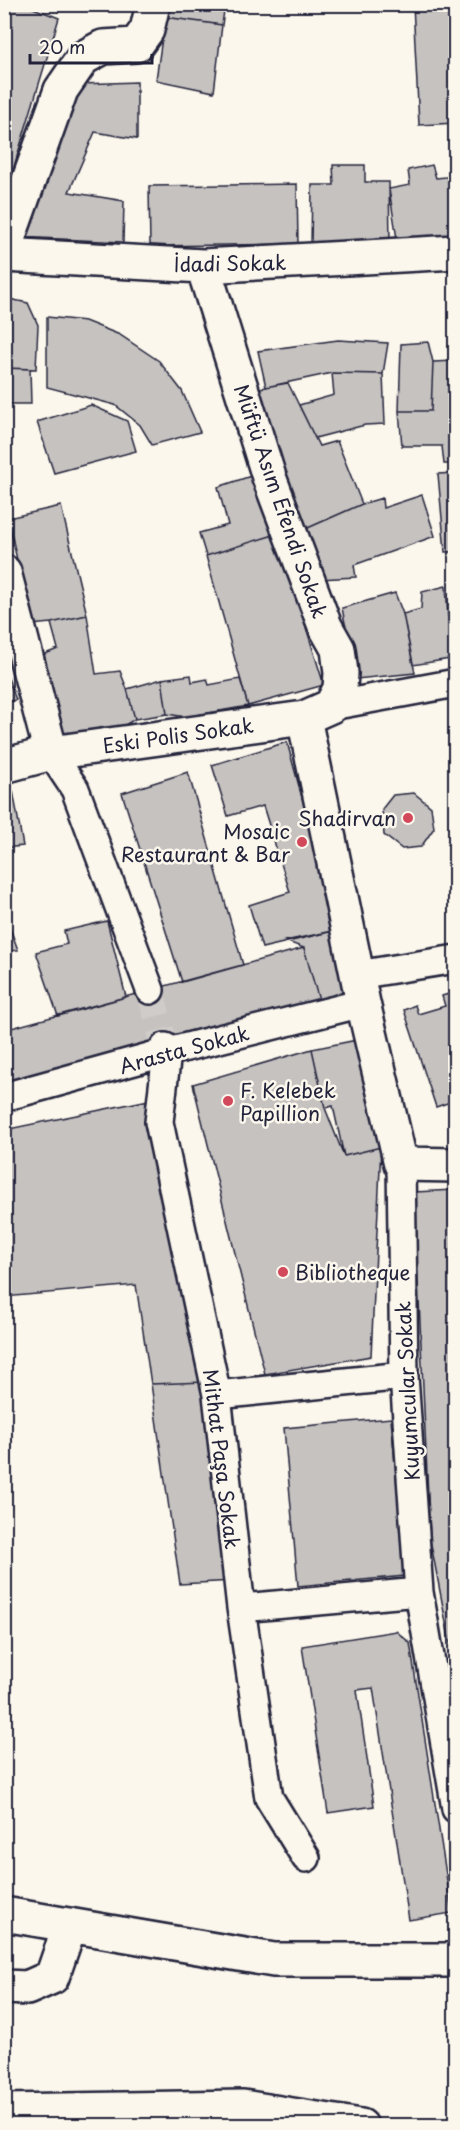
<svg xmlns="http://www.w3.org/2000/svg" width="460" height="2130" font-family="'Playpen Sans',sans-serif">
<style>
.building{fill:#c6c2c0;stroke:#22223b;stroke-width:1.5}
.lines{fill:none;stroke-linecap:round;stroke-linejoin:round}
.pedestrian-tunnel{stroke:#d0ccc9;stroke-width:27;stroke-dasharray:27 14;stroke-linecap:butt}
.pedestrian-casing{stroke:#22223b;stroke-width:32}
.minor-casing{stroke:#22223b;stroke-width:38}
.pedestrian{stroke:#fbf7ec;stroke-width:27}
.minor{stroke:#fbf7ec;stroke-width:33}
.poi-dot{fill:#d1495b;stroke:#fbf7ec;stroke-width:2}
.labels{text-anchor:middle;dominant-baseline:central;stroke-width:5;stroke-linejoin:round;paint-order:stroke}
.street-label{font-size:20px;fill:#22223b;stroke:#fbf7ec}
.poi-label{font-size:20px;fill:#22223b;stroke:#fbf7ec;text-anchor:end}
</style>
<rect width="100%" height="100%" fill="#fbf7ec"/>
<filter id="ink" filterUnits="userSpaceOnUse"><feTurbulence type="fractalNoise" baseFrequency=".0167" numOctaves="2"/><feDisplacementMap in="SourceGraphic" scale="12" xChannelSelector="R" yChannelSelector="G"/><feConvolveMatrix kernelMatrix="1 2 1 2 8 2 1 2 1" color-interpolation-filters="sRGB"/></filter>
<g filter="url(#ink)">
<path class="building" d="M10,4H23L59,18L12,173L4,170V24Z
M167,4H225L222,25L165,17Z
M413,4H456V123L419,125Z
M165,17L222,25L214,92L156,80Z
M137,82V139L95,132L69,192L124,201L123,242L18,237L81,84Z
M333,165H365V182H389L390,241L311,244L312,185H334Z
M432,165L436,178L456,176V237L398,245L389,189L410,185L408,170Z
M297,184L298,244L150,246L149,186Z
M4,298L28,303L38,325L36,369L4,368Z
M47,317L85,321L120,335L159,361L182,391L200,432L152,445L140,425L115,405L47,387Z
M338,340L388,343L383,374L332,373L266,387L258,351Z
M428,342L433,362L431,411H399L401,344Z
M456,361V464H444L442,446H402L399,411H431L433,362Z
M4,368L30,369L31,404H4Z
M332,373L383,374L385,424L365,425L315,438L299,405L334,395Z
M288,383L319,446L337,441L362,504L301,531L237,392Z
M91,405L127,421L136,451L54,473L37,422Z
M456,473V552H445L438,474Z
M257,474L277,534L206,556L199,533L228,525L218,487Z
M422,495L435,536L354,565L356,577L319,579L301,531L362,504L382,498L383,508Z
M61,506L87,615L51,623L31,625L8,518Z
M277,534L324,685L248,706L206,556Z
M446,586L448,616L456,615V658L413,665L403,614L421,609L422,592Z
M395,593L403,614L415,673L356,679L342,608Z
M87,615L96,674L120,671L127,689L135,719L125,725L88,736L67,735L55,726L32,659L58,649L51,623Z
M4,667L16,700L4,703Z
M191,675L192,682L207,679L209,685L240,679L248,706L186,717L167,714L162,679Z
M162,679L167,714L135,719L127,689Z
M287,742L338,930L262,948L249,905L290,892L263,806L228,816L212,765Z
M188,772L243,965L182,982L122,793Z
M13,791L23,846L4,848V795Z
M414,793L431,807L434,828L421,847L402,849L384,835L382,809L393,795Z
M4,912L18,950L4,952Z
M107,921L126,997L58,1016L36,952L67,944L64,931Z
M338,930L349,997L320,1004L304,948L285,941Z
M304,948L320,1004L4,1091V1030Z
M452,993L456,1001V1100L436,1107L404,1010L415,1005L418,1014L445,1006L442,996Z
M357,1040L381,1147L344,1156L333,1106L325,1108L312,1049Z
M312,1049L325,1108L344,1156L381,1147L371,1356L265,1374L193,1084Z
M149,1100L206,1382L151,1384L136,1285L4,1297V1130Z
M455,1190L456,1192V1675L430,1539L414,1192Z
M206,1382L233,1581L180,1584L151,1384Z
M391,1418L405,1576L298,1586L284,1428Z
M396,1631L410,1643L452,1913L409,1920L373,1688L357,1690L374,1806L328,1813L302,1646Z"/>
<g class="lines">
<path class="pedestrian-tunnel" d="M150,990L165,1047"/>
<defs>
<path id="pedestrian" d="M331,706L456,683
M51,753L75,789L150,990
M357,975L456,959
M165,1047L167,1052L159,1122L217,1395L241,1608L269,1798L306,1858
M4,1097L167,1052L363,1003
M401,1164L404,1376L419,1592L456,1809
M217,1395L404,1376
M241,1608L419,1592"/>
<path id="minor" d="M4,250L61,90L83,58L103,47L136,45L147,30L153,4
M4,255L203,266L456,252
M4,572L51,753
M304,718L363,1003L401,1164L456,1165
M4,766L51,753L304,718L331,706L340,689L341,673L338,649L325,626L269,477L203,266
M4,1914L274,1960H456
M4,1987L27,1988L52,1977L70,1925
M4,2111L243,2107L361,2126"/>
</defs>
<use href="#pedestrian" class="pedestrian-casing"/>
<use href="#minor" class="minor-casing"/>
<use href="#pedestrian" class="pedestrian"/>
<use href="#minor" class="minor"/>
</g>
</g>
<g class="poi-dot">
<circle cx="408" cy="818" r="6"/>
<circle cx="302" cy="842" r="6"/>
<circle cx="228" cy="1101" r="6"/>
<circle cx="283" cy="1272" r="6"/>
</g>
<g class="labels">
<g class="street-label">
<text transform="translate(230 263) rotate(-1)">İdadi Sokak</text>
<text transform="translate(281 501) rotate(71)">Müftü Asım Efendi Sokak</text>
<text transform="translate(178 735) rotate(-8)">Eski Polis Sokak</text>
<text transform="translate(184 1049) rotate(-15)">Arasta Sokak</text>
<text transform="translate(407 1391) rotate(-93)">Kuyumcular Sokak</text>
<text transform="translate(222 1459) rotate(83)">Mithat Paşa Sokak</text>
</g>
<g class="poi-label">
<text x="396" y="818">Shadirvan</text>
<text x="290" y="831">Mosaic<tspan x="290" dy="23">Restaurant &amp; Bar</tspan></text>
<text x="240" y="1090" text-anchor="start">F. Kelebek<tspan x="240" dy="23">Papillion</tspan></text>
<text x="295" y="1272" text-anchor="start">Bibliotheque</text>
</g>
</g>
<rect width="460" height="2130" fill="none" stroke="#fbf7ec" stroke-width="24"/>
<rect x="12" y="12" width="436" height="2106" fill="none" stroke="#22223b" stroke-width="2" filter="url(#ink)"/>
<path d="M30 54v9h122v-9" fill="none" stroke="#22223b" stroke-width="3"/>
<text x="39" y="54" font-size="18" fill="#22223b" stroke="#fbf7ec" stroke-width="4.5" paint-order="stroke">20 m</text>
</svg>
